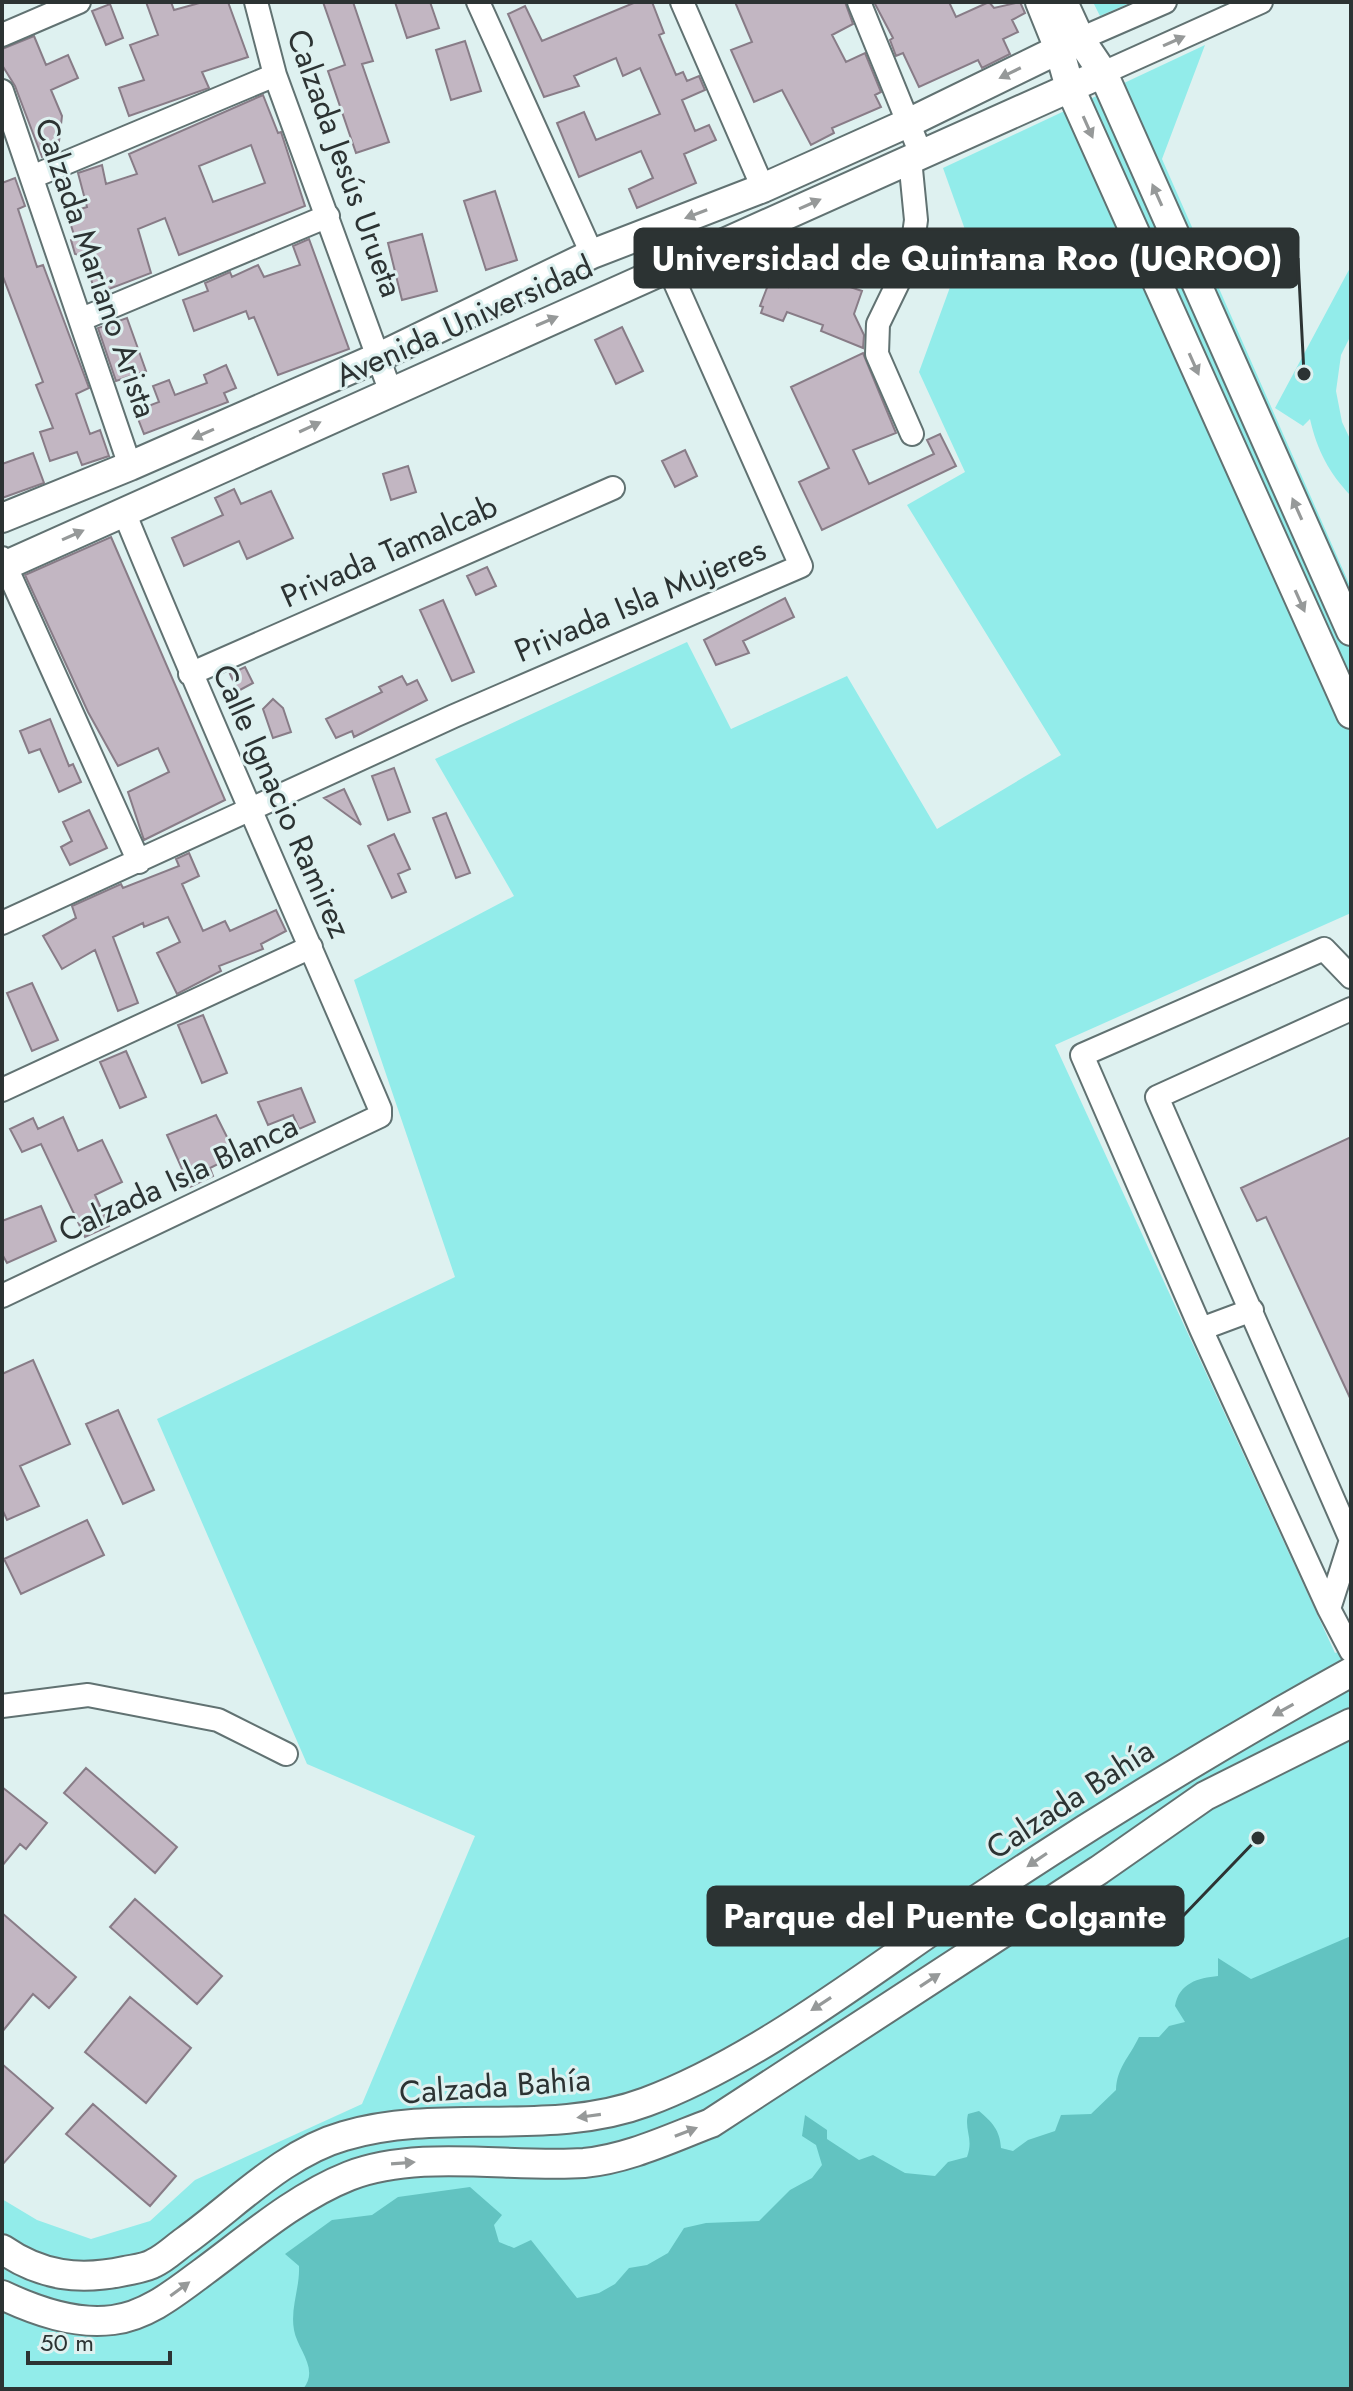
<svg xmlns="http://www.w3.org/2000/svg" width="1353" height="2391" font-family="Jost,sans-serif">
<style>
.green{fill:#92ecea}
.water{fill:#62c3c1}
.building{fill:#c2b6c2;stroke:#887c87;stroke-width:2;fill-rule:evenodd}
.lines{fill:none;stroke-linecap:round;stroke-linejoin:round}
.minor-casing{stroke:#617272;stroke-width:26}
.major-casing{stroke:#617272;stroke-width:32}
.minor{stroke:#fff;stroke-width:22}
.major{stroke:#fff;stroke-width:28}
.oneway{fill:#969999}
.labels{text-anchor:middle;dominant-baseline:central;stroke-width:6;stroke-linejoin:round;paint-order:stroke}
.street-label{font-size:32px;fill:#2c3333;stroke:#def1f0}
.leader{fill:none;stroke:#2c3333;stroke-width:3}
.callout-dot{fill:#2c3333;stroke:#def1f0;stroke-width:3}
.callout{fill:#2c3333;stroke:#2c3333;stroke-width:3}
.callout-label{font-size:34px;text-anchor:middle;font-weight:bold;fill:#fff}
</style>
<rect width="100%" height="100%" fill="#def1f0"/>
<path class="green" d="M1093,2H1132L1100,16Z
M1205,45L1162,159L1351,588V913L1055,1045L1335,1653L1351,1647V2389H2V2199L37,2220L91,2239L150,2221L195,2180L362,2104L475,1836L307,1764L157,1419L455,1277L354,980L514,896L435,759L687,642L731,729L847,676L937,829L1061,755L907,505L965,472L919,372L968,238L943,168Z
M1351,266V335L1341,355L1336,391L1342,422L1351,441V496C1329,473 1317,450 1310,419L1303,426L1275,408Z"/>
<path class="water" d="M1351,1936V2389H303C320,2369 297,2349 294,2330C290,2308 300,2288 299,2266L285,2254L332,2220L372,2215L398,2197L470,2187L502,2215L494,2225L499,2242L514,2248L531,2240L577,2298L599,2293L615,2284L629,2268L647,2265L668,2253L684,2228L706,2223L759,2221L790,2190L812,2178L822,2165L816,2145L802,2136L805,2115L827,2130V2139L859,2160L873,2155L905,2173L935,2176L948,2162L967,2157C974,2138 964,2131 968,2114L979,2111C992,2122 1000,2130 1001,2148L1013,2151L1028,2140L1055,2131L1061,2115L1091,2114L1116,2090C1117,2067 1129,2058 1139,2037H1159L1169,2026L1185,2022L1175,2006C1179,1983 1198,1978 1218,1976V1958L1251,1979Z"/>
<path class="building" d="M146,2H171L174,10L203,2H228L248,57L202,72L209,88L129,116L119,88L144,80L130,45L158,35Z
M323,2H353L373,61L362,64L389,142L356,153L328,71L345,65Z
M395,2H430L439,28L407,38Z
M636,2H652L664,33L659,35L676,75L683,72L687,81L699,76L705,90L682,100L695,131L709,125L716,140L684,154L696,183L637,208L629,189L653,178L641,151L579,177L557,123L584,112L596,140L660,114L640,68L623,76L616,58L574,76L579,86L544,97L508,14L525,6L542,41Z
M735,2H845L853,24L832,35L846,62L865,53L881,92L875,95L881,107L832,128L834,133L811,145L782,90L754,102L731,50L752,42Z
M874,2H949L956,17L989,2L994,8L1020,2L1025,13L1012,20L1018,32L1003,39L1010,54L982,68L978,60L919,87L903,53L896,56L890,40L893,38Z
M110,4L123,38L106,45L92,11Z
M34,36L46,65L68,55L78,78L51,90L62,116L58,150L42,157L15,86L2,65V49Z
M465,41L481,91L451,100L436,50Z
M263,95L278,133L281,132L305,206L179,255L165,218L138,229L151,273L96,294L83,256L75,254L71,240L75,238L67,213L87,207L78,173L102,165L106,184L137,174L129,154ZM251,145L265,183L213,202L199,166Z
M15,178L25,206L18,209L37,267L43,265L89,388L76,394L90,434L100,430L109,456L82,465L77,452L50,461L40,432L53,428L36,385L43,382L2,274V183Z
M495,191L517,260L486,270L464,201Z
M422,234L437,291L402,300L388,243Z
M309,239L349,349L278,375L254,317L249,319L246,311L194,331L183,300L208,291L205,283L230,272L232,277L258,265L264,277L300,265L293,246Z
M804,254L832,267L834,262L847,268L841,284L862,291L854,314L864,335L863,348L821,331L823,325L787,312L783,321L761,313L763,307L760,306L770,280L788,287Z
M127,318L146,371L116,381L98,328Z
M622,327L643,371L616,384L595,340Z
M863,353L896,433L853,450L869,484L934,454L927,440L940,434L956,466L822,530L799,482L829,468L791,387Z
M226,365L236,388L224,393L228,402L144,434L135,411L159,402L153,386L169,380L175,395L207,383L204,375Z
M685,450L697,476L675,487L662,461Z
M33,453L44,483L2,498V464Z
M408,466L416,492L391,500L383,474Z
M234,489L241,504L271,491L293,538L247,559L239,541L184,566L172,538L223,515L215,498Z
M111,537L225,800L144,840L128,792L169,772L158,748L118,766L88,712L25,575Z
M487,567L496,586L476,595L467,576Z
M785,598L794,617L743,641L749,653L716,665L704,640Z
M443,600L474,672L452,681L420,610Z
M245,667L253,683L238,691L230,674Z
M402,676L407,685L417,680L427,700L354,737L352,731L336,738L326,719L382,692L379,687Z
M273,699L283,708L291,732L273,738L263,709Z
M50,719L69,766L73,764L81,782L59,792L40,749L29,753L20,731Z
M394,768L410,812L388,820L372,776Z
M344,789L361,825L324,798Z
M89,810L107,848L70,865L61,847L72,841L63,822Z
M446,813L470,873L456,878L433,818Z
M394,834L410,869L398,874L406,892L392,898L368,846Z
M189,853L199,876L182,884L203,931L225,921L230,931L276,910L286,931L261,944L263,949L219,966L221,971L177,994L157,953L180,942L168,917L144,927L143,923L113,937L138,1003L118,1011L95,950L62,969L43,936L76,918L72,906L121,884L123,888L179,866L176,859Z
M32,983L58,1040L32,1051L7,993Z
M203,1015L227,1073L202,1083L178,1025Z
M126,1051L146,1097L120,1108L100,1062Z
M301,1088L315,1122L299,1129L293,1115L268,1125L258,1102Z
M216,1115L236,1155L210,1168L213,1176L190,1187L167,1135Z
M63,1117L78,1151L102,1140L122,1182L95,1195L109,1226L85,1237L41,1144L22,1152L10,1129L33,1118L38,1129Z
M1351,1137V1400L1266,1217L1257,1221L1241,1188Z
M41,1206L56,1241L7,1263L2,1254V1221Z
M33,1360L70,1444L20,1466L39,1506L7,1520L2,1509V1374Z
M118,1410L154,1490L123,1504L86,1424Z
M87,1520L104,1555L21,1594L4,1559Z
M86,1768L177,1847L155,1873L64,1793Z
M2,1787L47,1823L26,1849L20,1844L2,1866Z
M135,1899L222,1976L197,2004L110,1927Z
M2,1913L76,1977L49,2008L33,1994L2,2032Z
M130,1997L191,2048L146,2103L85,2052Z
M2,2064L53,2108L2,2165Z
M93,2104L176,2176L150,2206L66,2134Z"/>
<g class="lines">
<defs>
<path id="minor" d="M256,2L275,75L390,390
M478,2L592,254
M682,2L763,188
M859,2L921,154
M2,35L79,2
M1080,39L1165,2
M1103,73L1261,2
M2,91L130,466
M910,159L916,220L911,256L878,324L877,354L912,434
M32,177L275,75
M82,319L328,216
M2,558L139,862
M190,674L613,488
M2,923L454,716L801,566L669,269
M1351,1009L1157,1097L1351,1540L1329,1609L1351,1651
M2,1090L311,947
M2,1296L380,1116V1109C295,910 206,712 124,512
M1201,1329L1252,1310
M1329,1609L1201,1329L1082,1055L1324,949L1351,977
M2,1706L88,1695L218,1720L286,1754"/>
<path id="major" d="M1040,2L1059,49L1070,88L1351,714
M1063,2L1080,39L1103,73L1351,631
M2,518L130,466L381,356L592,254L763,188L910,122L1080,39
M2,567L1103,73
M2,2249C41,2276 79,2281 125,2271C134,2269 146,2268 154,2263C165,2258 175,2248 185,2241C235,2205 284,2153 344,2136C442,2107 550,2138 646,2102C757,2061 873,1969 972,1903C1096,1820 1221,1744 1351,1672
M2,2295C36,2311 75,2325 113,2320C147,2316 176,2292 203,2272C249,2238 296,2197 349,2176C419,2149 509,2168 584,2163C628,2159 671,2138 711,2123L1099,1870L1205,1796L1351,1723"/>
</defs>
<use href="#minor" class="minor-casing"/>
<use href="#major" class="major-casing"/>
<use href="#minor" class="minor"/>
<use href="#major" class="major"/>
</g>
<defs><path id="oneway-solid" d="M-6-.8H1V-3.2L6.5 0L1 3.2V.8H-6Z" transform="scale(2)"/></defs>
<g class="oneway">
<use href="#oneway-solid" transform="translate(1174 41) rotate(-24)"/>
<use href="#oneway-solid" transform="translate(1010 73) rotate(154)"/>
<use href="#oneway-solid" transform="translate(1088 127) rotate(66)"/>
<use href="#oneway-solid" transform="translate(1157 195) rotate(-114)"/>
<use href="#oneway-solid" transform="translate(810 204) rotate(-24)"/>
<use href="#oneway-solid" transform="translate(696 214) rotate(159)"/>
<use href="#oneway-solid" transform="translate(547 321) rotate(-23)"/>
<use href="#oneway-solid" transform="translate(1194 364) rotate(66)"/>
<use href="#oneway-solid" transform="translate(310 427) rotate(-25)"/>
<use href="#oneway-solid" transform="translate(203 434) rotate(156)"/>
<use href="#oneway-solid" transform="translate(1297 509) rotate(-114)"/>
<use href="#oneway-solid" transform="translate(73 535) rotate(-24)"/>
<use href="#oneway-solid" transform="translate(1300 601) rotate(66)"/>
<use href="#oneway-solid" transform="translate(1283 1710) rotate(151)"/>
<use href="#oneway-solid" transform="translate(1037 1860) rotate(146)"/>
<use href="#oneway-solid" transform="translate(930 1980) rotate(-33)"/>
<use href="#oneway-solid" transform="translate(821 2004) rotate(147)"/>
<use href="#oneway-solid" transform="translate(589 2116) rotate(172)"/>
<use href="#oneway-solid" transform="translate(686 2132) rotate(-21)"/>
<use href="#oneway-solid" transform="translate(403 2163) rotate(-4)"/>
<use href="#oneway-solid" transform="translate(180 2289) rotate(-36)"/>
</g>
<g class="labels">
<g class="street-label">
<text transform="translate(345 163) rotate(70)">Calzada Jesús Urueta</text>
<text transform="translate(96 268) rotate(71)">Calzada Mariano Arista</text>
<text transform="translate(464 321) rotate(-24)">Avenida Universidad</text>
<text transform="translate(389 551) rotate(-24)">Privada Tamalcab</text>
<text transform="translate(640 600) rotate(-23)">Privada Isla Mujeres</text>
<text transform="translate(282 801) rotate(66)">Calle Ignacio Ramirez</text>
<text transform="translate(178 1178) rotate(-25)">Calzada Isla Blanca</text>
<text transform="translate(1070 1799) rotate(-33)">Calzada Bahía</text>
<text transform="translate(495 2086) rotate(-4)">Calzada Bahía</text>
</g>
</g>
<path class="leader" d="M1304 374L1298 258M1258 1838L1183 1916"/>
<g class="callout-dot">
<circle cx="1304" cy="374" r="8"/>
<circle cx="1258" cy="1838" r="8"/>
</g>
<g class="callout">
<rect x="635" y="229" width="663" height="58" rx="8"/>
<rect x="708" y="1887" width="475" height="58" rx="8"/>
</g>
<g class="callout-label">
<text x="967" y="270">Universidad de Quintana Roo (UQROO)</text>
<text x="945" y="1928">Parque del Puente Colgante</text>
</g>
<rect width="1353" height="2391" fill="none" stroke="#2c3333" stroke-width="8"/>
<path d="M28 2351v12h142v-12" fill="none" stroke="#2c3333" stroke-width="4"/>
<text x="40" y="2351" font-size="24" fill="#2c3333" stroke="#def1f0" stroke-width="6" paint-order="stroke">50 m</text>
</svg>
